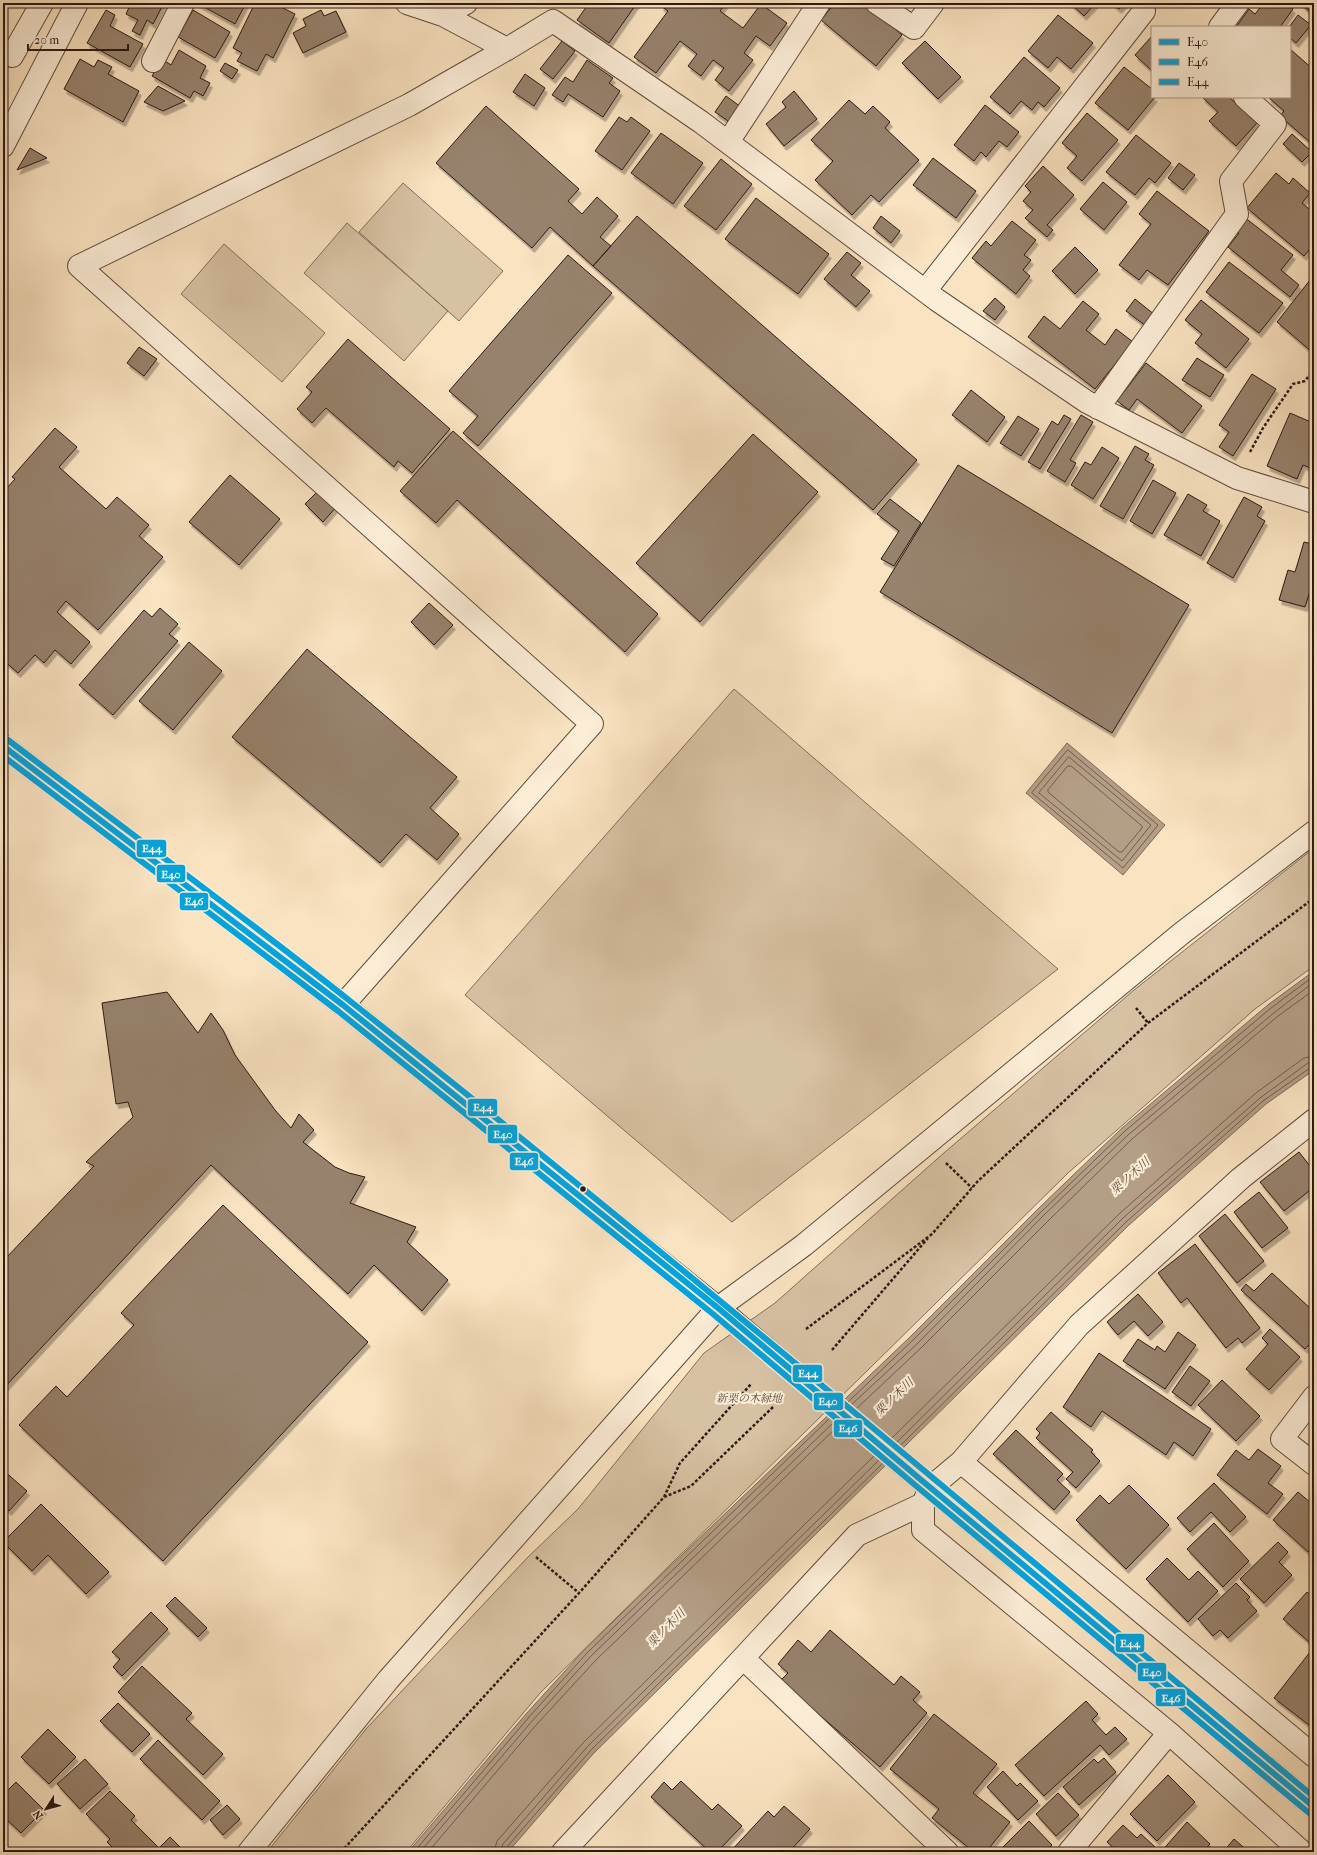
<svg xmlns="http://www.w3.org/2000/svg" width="1317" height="1855" font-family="'IM FELL French Canon','Noto Serif JP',serif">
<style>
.green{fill:#d7c1a3;stroke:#816d5a}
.water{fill:#b49e86;stroke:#7d6958}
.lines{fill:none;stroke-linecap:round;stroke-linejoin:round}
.shore{stroke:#705c4c;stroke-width:1}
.building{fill:#97826d;stroke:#2b1912;filter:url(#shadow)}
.minor-casing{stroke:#5f4c3e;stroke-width:24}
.major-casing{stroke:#2b1912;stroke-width:24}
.path{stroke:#2b1912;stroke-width:2.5;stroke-dasharray:3 2;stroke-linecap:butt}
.minor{stroke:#fcedd7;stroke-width:22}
.major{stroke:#fae3c1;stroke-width:22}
.bus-1-casing{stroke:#fcedd7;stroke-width:9}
.bus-2-casing{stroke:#fcedd7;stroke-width:9}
.bus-3-casing{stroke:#fcedd7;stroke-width:9}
.bus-1{stroke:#06a3db;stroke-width:6}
.bus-2{stroke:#06a3db;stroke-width:6}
.bus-3{stroke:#06a3db;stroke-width:6}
.bus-dot{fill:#2b1912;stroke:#fcedd7;stroke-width:1.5}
.labels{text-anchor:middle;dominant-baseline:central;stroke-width:4;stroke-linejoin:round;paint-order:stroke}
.park-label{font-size:11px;font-style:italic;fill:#5f4b3e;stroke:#fcedd7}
.water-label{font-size:12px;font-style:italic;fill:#624e40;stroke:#fcedd7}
.line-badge{stroke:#fcedd7;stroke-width:1.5}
.badge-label{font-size:11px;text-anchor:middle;font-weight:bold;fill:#fff}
</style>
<defs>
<filter id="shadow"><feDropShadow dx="2.5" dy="4.5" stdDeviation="0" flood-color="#0004"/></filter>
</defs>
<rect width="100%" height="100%" fill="#fae3c1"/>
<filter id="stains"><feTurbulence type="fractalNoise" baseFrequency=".005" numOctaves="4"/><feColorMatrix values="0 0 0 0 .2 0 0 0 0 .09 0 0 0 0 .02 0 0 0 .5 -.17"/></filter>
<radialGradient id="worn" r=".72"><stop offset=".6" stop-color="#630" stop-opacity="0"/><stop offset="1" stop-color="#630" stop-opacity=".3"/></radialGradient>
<path class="green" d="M403,183L503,271L459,321L359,232Z
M347,223L448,311L404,361L304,273Z
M224,244L325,333L282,382L181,294Z
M734,689L1058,969L732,1222L465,995Z
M1314,848V966L1255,1009L1068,1173L541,1692L406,1852H267L366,1729L527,1558L578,1509L704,1353L775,1303L945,1152L1134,990Z"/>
<path class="water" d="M1067,743L1165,825L1123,875L1026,793Z
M1314,971V1070L1266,1104L1129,1225L593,1754L508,1852H408L526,1714L585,1649L688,1549L911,1336L1039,1208L1122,1128L1269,1004Z"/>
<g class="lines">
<path class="shore" d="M1068,750L1158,825L1123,868L1032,793Z
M1069,757L1151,825L1122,861L1039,793Z
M1068,766H1071L1142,826V828L1122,852H1119L1048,792V790Z
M848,1402L914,1339L1042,1211L1125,1131L1271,1008L1314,976
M851,1405L918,1343L1045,1214L1128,1135L1275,1012L1314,982
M856,1409L922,1347L1050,1219L1132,1139L1278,1016L1314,990
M891,1439L1119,1214L1256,1093L1304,1058L1314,1056
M896,1443L1123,1218L1260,1098L1308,1063L1314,1062
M900,1446L1126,1222L1263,1101L1310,1068L1314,1067
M414,1852L529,1717L588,1652L830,1418
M420,1852L533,1720L591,1656L834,1422
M428,1852L537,1724L596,1660L838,1426
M494,1852L497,1841L583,1743L874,1456
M500,1852L503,1844L587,1747L879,1460
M505,1852L506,1848L590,1751L883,1463"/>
</g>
<path class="building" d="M131,3H164L153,24L147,20L140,35L132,31L138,20L126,14Z
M197,3H246L235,24Z
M255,3H273L295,14L273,58L266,54L257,71L237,61L242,53L233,48Z
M589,3H637L609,43L577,20Z
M663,3H695L697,5L699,3H726L720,11L743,28L761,4L787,23L770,46L756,36L744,53L753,60L729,91L715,80L724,68L713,60L701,76L688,66L697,54L680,41L656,73L634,57L668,11L661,6Z
M835,3H864L902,35L876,66L821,20Z
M1070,3H1096L1084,16Z
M1112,3H1125L1119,9Z
M1264,3H1285L1293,9L1280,27H1236L1249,9L1255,14Z
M1300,3H1314V5L1309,11Z
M106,10L115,15L110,26L143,44L130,67L87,43Z
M193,10L230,32L215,58L178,37Z
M321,10L324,16L336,11L346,32L303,53L293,33L306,26L303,19Z
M1058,15L1093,43L1071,69L1057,57L1048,68L1028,51Z
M1298,15L1311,25L1296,43L1290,38L1289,27Z
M1152,36V71L1135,55Z
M562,41L575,51L553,79L540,69Z
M925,41L961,77L938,99L902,63Z
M1290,49L1314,70V142L1312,144L1280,116L1284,111L1268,97H1290Z
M179,50L206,66L200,78L210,83L203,96L194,91L190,98L152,76L162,59L171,65Z
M1024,57L1060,88L1044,107L1038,102L1032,110L1021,101L1010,114L990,97Z
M80,59L94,67L98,60L112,67L108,74L139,91L123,122L64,89Z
M587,60L613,78L609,83L620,91L603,117L568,94L563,102L552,95L565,77L573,82Z
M225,63L238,70L232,79L220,71Z
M1124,67L1152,89V97H1155L1128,130L1095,103Z
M525,74L545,88L534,106L513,92Z
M158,86L185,101L163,111L144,102Z
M794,91L817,119L784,146L766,124L786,107L782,102Z
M726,96L741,107L731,123L715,112Z
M1202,97H1229L1257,123L1236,146L1209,121L1218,112Z
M849,100L865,114L873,106L890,122L885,128L919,160L879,202L871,195L852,215L815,180L833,161L811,140Z
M985,105L1019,132L1007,147L999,141L986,157L981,152L974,161L954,145Z
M486,106L579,189L568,201L582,214L597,197L618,216L600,237L611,246L593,266L550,227L532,248L436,163Z
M1087,113L1118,140L1082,181L1067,168L1077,156L1062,143Z
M619,117L627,122L631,117L650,131L622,170L595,151Z
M661,133L703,163L673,204L631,173Z
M1292,134L1312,152L1302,162L1283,144Z
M1136,135L1171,163L1155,183L1149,178L1135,195L1106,172Z
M30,148L47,158L17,170Z
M933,158L976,191L956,218L913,185Z
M721,159L752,184L716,230L684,206Z
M1179,163L1195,175L1183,190L1168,178Z
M1043,166L1074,195L1047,225L1053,230L1047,237L1025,218L1033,210L1023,201L1031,192L1025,186Z
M1276,173L1289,184L1293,178L1310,193L1302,203L1314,213V244L1304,256L1247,208Z
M1103,182L1127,202L1104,230L1080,209Z
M1157,191L1209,231L1168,285L1147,270L1139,280L1119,265L1151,224L1139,214Z
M756,198L829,254L798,294L725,239Z
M637,216L917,460L873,510L593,266Z
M881,216L900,231L891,243L873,228Z
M1244,217L1293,255L1281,270L1299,285L1290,297L1228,247L1239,233L1234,229Z
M1012,221L1036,240L1024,255L1031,260L1023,270L1030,276L1016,294L972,258L986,241L991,246Z
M1075,247L1098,270L1075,294L1052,271Z
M847,252L861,263L851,275L870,291L856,307L824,279Z
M568,255L612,293L478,446L463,433L478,416L449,391Z
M1229,262L1283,303L1259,333L1206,292Z
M1314,275V349L1312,352L1277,322Z
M995,298L1005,307L995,320L983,311Z
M1135,299L1155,315L1146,326L1126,311Z
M1201,300L1249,339L1226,368L1195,343L1202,334L1185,320Z
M1083,301L1099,314L1086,330L1105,345L1116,329L1133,342L1095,389L1028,337L1044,316L1060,329Z
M348,339L450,429L412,473L398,461L394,467L326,408L312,423L297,409L312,392L306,387Z
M139,347L157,359L144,376L127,363Z
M1197,358L1224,375L1210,397L1182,380Z
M1146,363L1202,406L1182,433L1137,399L1129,410L1117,401Z
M1252,374L1276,389L1233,456L1219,447L1229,432L1219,425Z
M971,390L1005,417L987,442L952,415Z
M1290,413L1311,422L1314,417V459L1310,468L1303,465L1297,479L1267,466Z
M1064,415L1071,419L1040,469L1028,462L1052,421L1058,425Z
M1081,415L1093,422L1070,460L1076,463L1065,482L1047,471Z
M1018,416L1039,429L1021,456L1000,443Z
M55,428L77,447L59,467L106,509L117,497L149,525L139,536L163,557L98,630L66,601L57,612L90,642L71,664L55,650L44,663L35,655L18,673L3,660V492L15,479L12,477Z
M453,431L658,614L625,652L457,500L436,523L400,491Z
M753,434L818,492L700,622L636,563Z
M1135,446L1149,454L1145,460L1154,465L1123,519L1100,506Z
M1102,447L1119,458L1093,499L1071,485L1085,462L1091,465Z
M958,465L1189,605L1112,733L880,592Z
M230,475L280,519L239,565L189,522Z
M1153,480L1176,493L1152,534L1130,521Z
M319,490L337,506L323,522L305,504Z
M1188,494L1207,505L1203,511L1220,521L1201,556L1164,535Z
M1244,497L1262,507L1257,516L1265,521L1233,578L1207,563Z
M890,499L921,523L894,566L881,559L899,531L877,514Z
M1314,537V589L1311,588L1305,607L1279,600L1288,570L1295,572L1304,542L1312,544Z
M429,603L453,625L434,645L411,622Z
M160,608L178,624L169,634L178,641L113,715L79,685L144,610L152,617Z
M189,642L222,671L173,730L139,701Z
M307,649L457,777L430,808L459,834L437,860L406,834L380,863L232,737Z
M167,992L198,1033L211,1013L223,1030L235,1055L275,1110L291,1128L299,1114L314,1130L303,1142L335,1167L349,1173L365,1177L350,1203L416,1227L407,1242L448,1280L422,1311L374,1265L348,1294L211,1165L3,1389V1261L94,1166L86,1162L133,1117L128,1102L116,1104L102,1003Z
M1299,1152L1314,1171V1187L1284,1211L1260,1182Z
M1259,1192L1288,1228L1262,1248L1234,1212Z
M223,1205L368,1342L163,1561L19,1425L56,1386L67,1397L134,1325L121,1313Z
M1225,1214L1264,1261L1237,1283L1199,1236Z
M1195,1244L1260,1328L1242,1343L1238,1338L1226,1348L1187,1298L1181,1303L1158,1273Z
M1272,1273L1310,1308L1314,1304V1339L1305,1349L1241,1290L1246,1284L1254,1291Z
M1138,1294L1163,1322L1148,1336L1134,1321L1118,1335L1107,1322Z
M1270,1329L1300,1357L1269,1390L1246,1369L1268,1344L1262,1338Z
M1178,1332L1196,1345L1165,1389L1123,1361L1138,1339L1155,1350L1157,1346L1165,1352Z
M1099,1353L1211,1429L1193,1456L1174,1442L1166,1455L1102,1411L1091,1427L1063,1407Z
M1190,1366L1210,1381L1191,1406L1172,1392Z
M1222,1380L1260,1416L1236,1441L1198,1405Z
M1051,1412L1093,1450L1091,1452L1100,1461L1076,1488L1066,1479L1073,1472L1036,1438L1040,1433L1036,1429Z
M1016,1430L1063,1474L1057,1480L1070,1492L1054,1510L993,1454Z
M1258,1449L1281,1466L1268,1483L1283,1494L1267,1514L1217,1475L1236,1450L1249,1460Z
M3,1470L27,1491L9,1511L3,1506Z
M1214,1483L1246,1517L1230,1532L1211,1512L1190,1532L1177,1518Z
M1129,1485L1169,1525L1126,1569L1076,1520L1100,1495L1109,1504Z
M1298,1492L1311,1503L1314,1500V1545L1308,1552L1273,1520Z
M41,1504L109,1572L86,1594L48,1555L32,1571L3,1542Z
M1214,1523L1249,1561L1223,1587L1187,1549Z
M1278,1542L1288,1552L1279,1562L1292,1575L1264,1603L1240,1579Z
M1167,1558L1189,1580L1198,1571L1218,1591L1188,1622L1146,1579Z
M1236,1583L1250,1597L1247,1600L1257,1611L1228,1638L1220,1630L1213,1636L1198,1619Z
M1307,1592L1313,1597L1314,1596V1636L1309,1642L1283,1619Z
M175,1597L207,1628L198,1637L166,1606Z
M151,1612L168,1629L122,1676L113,1667L120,1659L112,1652Z
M830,1630L894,1685L901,1676L920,1692L913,1700L927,1713L880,1767L780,1681L788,1673L778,1664L798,1640L811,1652Z
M1314,1647V1729L1274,1698Z
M142,1666L192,1713L186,1719L223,1754L203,1775L118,1692Z
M1086,1701L1098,1714L1092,1720L1106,1735L1115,1727L1127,1739L1109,1755L1100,1745L1044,1796L1015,1765Z
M118,1703L150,1734L132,1752L100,1721Z
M934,1714L997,1764L973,1793L1010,1822L986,1852H974L932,1818L939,1809L890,1769Z
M48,1729L76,1757L49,1784L21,1757Z
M158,1740L220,1801L202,1820L140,1759Z
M1104,1758L1116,1772L1079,1805L1063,1787L1094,1759L1098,1763Z
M85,1759L108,1784L80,1809L57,1784Z
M1003,1771L1017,1786L1020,1783L1038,1801L1018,1820L987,1787Z
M1168,1775L1195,1802L1157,1841L1130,1814Z
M681,1781L712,1810L718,1804L742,1826L717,1852H710L651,1797L664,1782L672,1790Z
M16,1782L44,1810L21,1833L3,1816V1795Z
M110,1791L135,1816L131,1820L159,1848L170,1837L185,1852H117L107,1842L110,1839L86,1814Z
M1058,1793L1079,1815L1056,1836L1036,1814Z
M227,1805L240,1819L223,1835L210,1820Z
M784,1806L810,1829L789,1852H730L768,1811L774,1817Z
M1029,1821L1052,1845L1045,1852H998Z
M1187,1822L1210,1844L1203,1852H1161Z
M1123,1825L1137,1838L1141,1834L1155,1847L1150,1852H1118L1107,1842Z
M1234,1839L1249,1852H1223Z"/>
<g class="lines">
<defs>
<path id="minor" d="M407,3L443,15L507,49L553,21L701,122L937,300L1087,402L1237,478L1314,502
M877,3L914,28L933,3
M443,15L466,3
M1220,27L1238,3
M3,51L12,56L42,3
M153,61L183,3
M728,142L819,3
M3,146L77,3
M925,291L1144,11
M1098,408L1237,214L1231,181L1275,124L1245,97
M343,1005L592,724L79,266L409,105L507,49
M1314,1397L1282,1439L1314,1464
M961,1462L1314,1756
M923,1504V1530L1169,1733L1302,1852
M743,1658L947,1852
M249,1852L388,1680L718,1308L804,1245L1182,933L1314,832
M563,1852L857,1535L923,1504L930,1488L961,1462L1079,1325L1241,1178L1314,1120
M1069,1852L1169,1733"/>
<path id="major" d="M3,746L343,1005L718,1308L920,1479L1314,1807"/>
</defs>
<use href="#minor" class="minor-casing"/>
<use href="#major" class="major-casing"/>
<path class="path" d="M1250,452L1263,428L1293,384L1305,381L1314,369
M1136,1008L1148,1023
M946,1163L972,1188
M806,1329L932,1234L978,1181L1148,1023L1314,898
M832,1350L928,1238
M664,1497L680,1463L751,1384
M536,1557L579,1593
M341,1852L579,1593L664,1497L691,1486L773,1407"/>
<use href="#minor" class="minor"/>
<use href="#major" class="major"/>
<defs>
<path id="bus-1" d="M3,746L343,1005L718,1308L920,1479L1314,1807"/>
<path id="bus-2" d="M3,756L338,1011L713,1314L915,1485L1309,1813"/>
<path id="bus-3" d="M8,740C122,827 238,912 350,1001C677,1260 994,1530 1314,1797"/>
</defs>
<use href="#bus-1" class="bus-1-casing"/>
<use href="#bus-2" class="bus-2-casing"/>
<use href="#bus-3" class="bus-3-casing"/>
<use href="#bus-1" class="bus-1"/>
<use href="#bus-2" class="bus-2"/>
<use href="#bus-3" class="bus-3"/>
</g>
<circle class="bus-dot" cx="583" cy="1189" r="3.5"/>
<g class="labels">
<g class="park-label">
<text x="749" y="1398">新栗の木緑地</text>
</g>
<g class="water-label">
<text transform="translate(1130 1176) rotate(-42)">栗ノ木川</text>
<text transform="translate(894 1397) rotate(-44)">栗ノ木川</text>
<text transform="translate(666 1628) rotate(-46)">栗ノ木川</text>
</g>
</g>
<g class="line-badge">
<rect x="136" y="839" width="31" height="19" rx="4" fill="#06a3db"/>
<rect x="156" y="864" width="30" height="19" rx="4" fill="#06a3db"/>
<rect x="179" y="892" width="30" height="19" rx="4" fill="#06a3db"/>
<rect x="467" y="1098" width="31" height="19" rx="4" fill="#06a3db"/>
<rect x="487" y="1124" width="31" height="20" rx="4" fill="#06a3db"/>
<rect x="509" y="1152" width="30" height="19" rx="4" fill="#06a3db"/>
<rect x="792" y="1364" width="31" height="19" rx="4" fill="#06a3db"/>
<rect x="813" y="1392" width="31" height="19" rx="4" fill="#06a3db"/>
<rect x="833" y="1419" width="30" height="19" rx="4" fill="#06a3db"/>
<rect x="1115" y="1633" width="30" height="20" rx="4" fill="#06a3db"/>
<rect x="1137" y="1662" width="30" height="20" rx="4" fill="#06a3db"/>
<rect x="1155" y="1688" width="31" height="19" rx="4" fill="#06a3db"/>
</g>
<g class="badge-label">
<text x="152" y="852">E44</text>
<text x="171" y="878">E40</text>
<text x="194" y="905">E46</text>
<text x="483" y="1111">E44</text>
<text x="503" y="1138">E40</text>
<text x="524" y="1165">E46</text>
<text x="808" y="1377">E44</text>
<text x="828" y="1405">E40</text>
<text x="848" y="1432">E46</text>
<text x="1130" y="1647">E44</text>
<text x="1152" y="1676">E40</text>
<text x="1171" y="1702">E46</text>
</g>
<rect width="1317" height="1855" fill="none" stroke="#fae3c1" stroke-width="16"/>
<rect x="4" y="4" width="1309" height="1847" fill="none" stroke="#2b1912" stroke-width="2"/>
<rect x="8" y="8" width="1301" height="1839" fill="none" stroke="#2b1912"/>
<rect x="1151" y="26" width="140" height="72" fill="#fcedd7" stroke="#a89888"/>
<rect x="1159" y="39" width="20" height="6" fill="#06a3db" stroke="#a89888"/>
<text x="1187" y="46" font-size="12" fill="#2b1912">E40</text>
<rect x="1159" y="59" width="20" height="6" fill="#06a3db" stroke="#a89888"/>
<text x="1187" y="66" font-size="12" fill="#2b1912">E46</text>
<rect x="1159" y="79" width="20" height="6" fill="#06a3db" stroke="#a89888"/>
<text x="1187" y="86" font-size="12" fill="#2b1912">E44</text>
<g transform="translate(46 1809) rotate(234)" stroke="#fcedd7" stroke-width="3" paint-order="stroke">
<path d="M0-3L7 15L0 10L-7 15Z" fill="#2b1912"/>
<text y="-6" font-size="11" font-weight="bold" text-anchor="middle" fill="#2b1912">N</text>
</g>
<path d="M28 44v6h100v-6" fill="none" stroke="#2b1912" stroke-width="2"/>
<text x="34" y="44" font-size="12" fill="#2b1912" stroke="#fcedd7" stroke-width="3" paint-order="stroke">20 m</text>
<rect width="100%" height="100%" filter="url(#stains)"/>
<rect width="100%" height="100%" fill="url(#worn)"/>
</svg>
